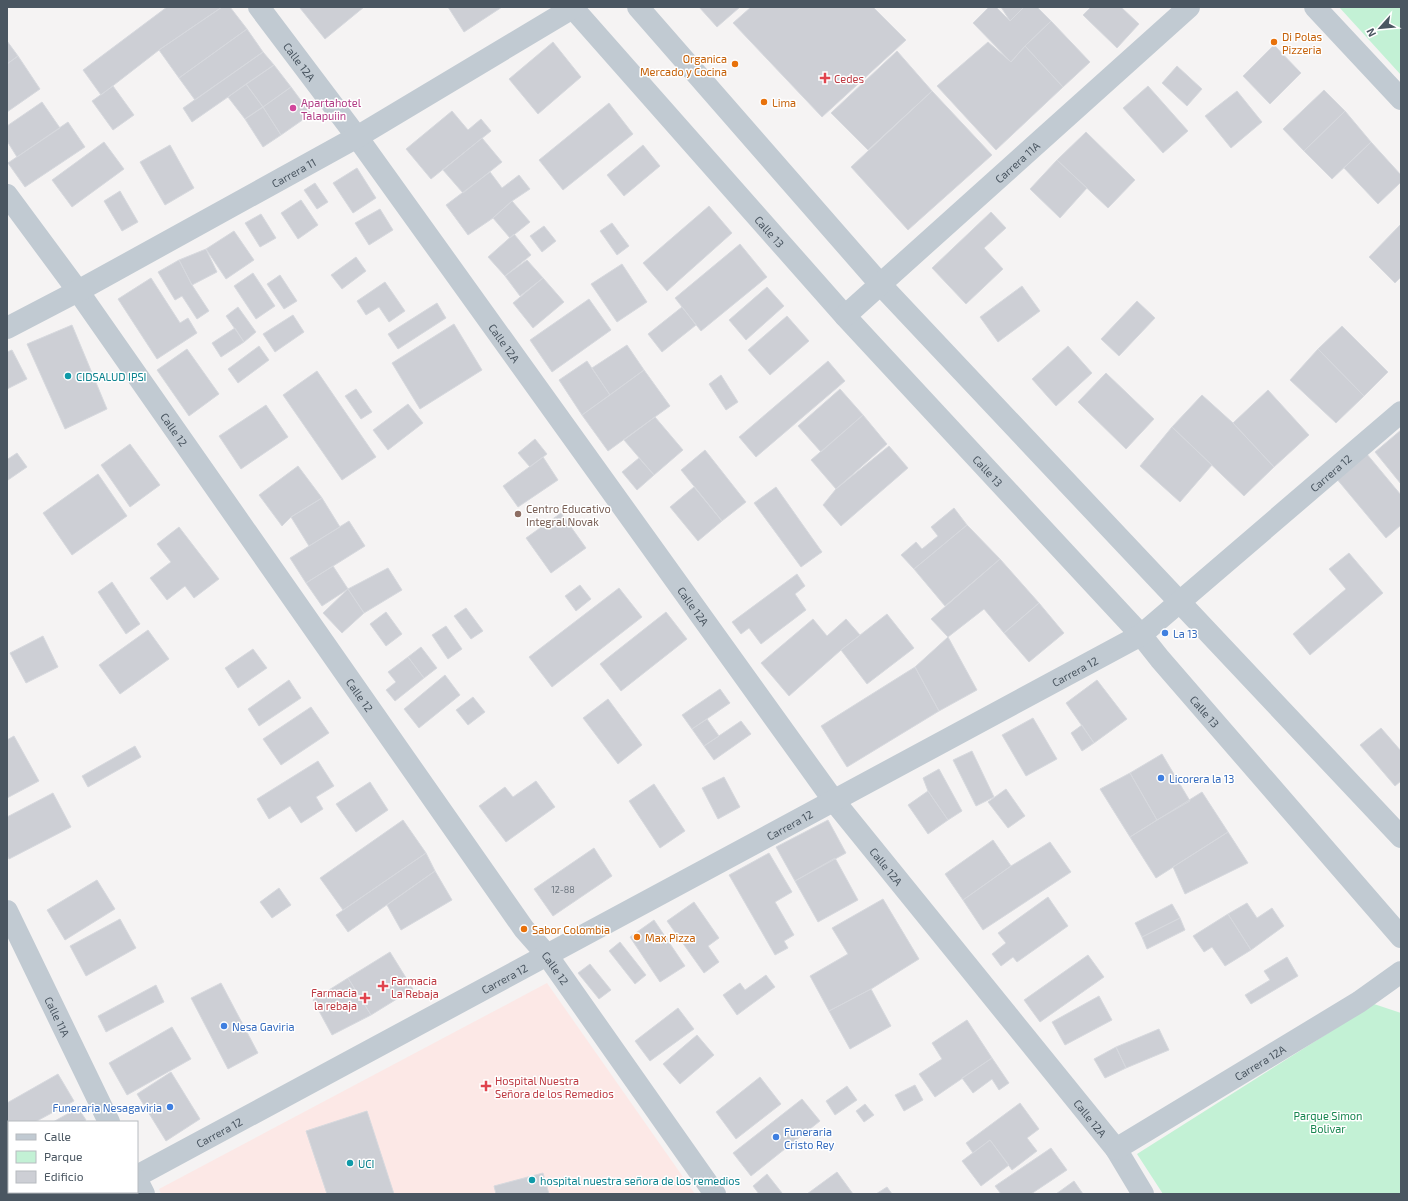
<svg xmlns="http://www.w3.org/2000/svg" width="1408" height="1201" font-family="'Exo 2',sans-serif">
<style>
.medical{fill:#fce8e6}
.green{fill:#c3f1d5}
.building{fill:#cdcfd5;stroke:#d7d9de}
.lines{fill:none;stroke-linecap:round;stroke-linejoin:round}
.minor{stroke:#c1cad2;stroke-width:22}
.food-dot{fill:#e8710a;stroke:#fff;stroke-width:1.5}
.health-dot{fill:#e0444e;stroke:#fff;stroke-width:1.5}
.hotel-dot{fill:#d1479c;stroke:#fff;stroke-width:1.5}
.culture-dot{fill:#0f9aa8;stroke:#fff;stroke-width:1.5}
.education-dot{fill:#8d6e63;stroke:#fff;stroke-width:1.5}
.shop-dot{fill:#3f7fe0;stroke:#fff;stroke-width:1.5}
.labels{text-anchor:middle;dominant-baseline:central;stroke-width:3;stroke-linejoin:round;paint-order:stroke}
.number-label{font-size:9px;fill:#6b747e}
.food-label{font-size:11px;fill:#c56008;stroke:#fff;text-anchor:start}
.street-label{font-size:11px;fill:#4a5661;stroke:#fff}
.health-label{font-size:11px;fill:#be3a42;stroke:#fff;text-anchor:start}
.hotel-label{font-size:11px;fill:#b23c85;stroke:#fff;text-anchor:start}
.culture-label{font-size:11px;fill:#0d838f;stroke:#fff;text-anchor:start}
.education-label{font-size:11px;fill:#785e54;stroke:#fff;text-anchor:start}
.shop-label{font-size:11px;fill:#366cbe;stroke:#fff;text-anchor:start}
.park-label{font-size:11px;fill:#17864f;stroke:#fff}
</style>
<rect width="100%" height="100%" fill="#f5f3f3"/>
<path class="medical" d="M547,983L695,1194H161L159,1189Z"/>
<path class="green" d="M1339,7H1401V75Z
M1374,1004L1401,1013V1194H1163L1137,1154Z"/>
<path class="building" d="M167,7H222L159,50L101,95L83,70Z
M222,7H230L247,29L179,78L159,50Z
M301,7H364L325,39L300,8Z
M448,7H502L464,32Z
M699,7H740L717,27Z
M751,7H873L906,40L822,117L733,23Z
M989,7H996L1010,21L1024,7H1037L1051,21L1025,46L1011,62L973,23Z
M1001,7H1024L1010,21Z
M1091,7H1121L1139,24L1117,48L1083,15Z
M1051,21L1090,62L1063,87L1025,46Z
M247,29L263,52L195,100L179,78Z
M7,41L18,56L7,64Z
M553,42L581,77L538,114L509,79Z
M988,42L1011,62L1025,46L1063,87L996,150L937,86Z
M1274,45L1301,73L1270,104L1243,76Z
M897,51L932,91L868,150L831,113Z
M263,52L274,65L192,122L183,108Z
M18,56L40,89L7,112V64Z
M274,65L291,87L263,107L246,84Z
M1177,66L1202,89L1187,106L1162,83Z
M246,84L263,107L245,119L228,97Z
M113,86L134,115L113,130L92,101Z
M1148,86L1188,131L1163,153L1123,108Z
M291,87L311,114L281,135L263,107Z
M1324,90L1345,111L1304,151L1283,129Z
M932,91L992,155L908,230L851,167Z
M1237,91L1262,122L1231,148L1205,116Z
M42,102L60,128L17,157L7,141V126Z
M609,103L633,134L563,190L539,160Z
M263,107L281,135L263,147L245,119Z
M452,111L468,130L481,119L491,131L431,179L406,149Z
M1345,111L1371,142L1332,179L1304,151Z
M68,122L85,147L25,187L8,163Z
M1086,132L1135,180L1108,208L1057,160Z
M482,138L502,162L463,193L443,170Z
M104,142L124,169L72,207L52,180Z
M1371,142L1401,175V182L1378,204L1344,168Z
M170,145L194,188L165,205L140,162Z
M643,145L660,166L624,196L607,175Z
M1057,160L1087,188L1060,218L1030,189Z
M357,168L376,198L353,213L333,183Z
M490,172L502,188L519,175L530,189L512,201L493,218L468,235L446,205Z
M315,183L328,202L317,209L304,190Z
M120,191L138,222L122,231L104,201Z
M301,200L318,225L298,239L281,213Z
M512,201L530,222L510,238L493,218Z
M709,206L732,233L667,291L643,263Z
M380,209L393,230L369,245L355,223Z
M991,212L1006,228L984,248L1003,269L966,304L932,268Z
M261,214L276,238L260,247L245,223Z
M612,223L629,246L617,255L600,231Z
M1401,224V277L1395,283L1369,257Z
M544,226L556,241L542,252L530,236Z
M234,231L254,260L226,279L206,249Z
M514,234L531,255L505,276L488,257Z
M740,244L767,277L701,331L675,298Z
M206,249L217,272L192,285L179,260Z
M356,257L366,271L342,289L331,275Z
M179,260L192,285L209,311L197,319L182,296L175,300L158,272Z
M527,260L543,278L520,296L505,276Z
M622,264L647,302L617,322L591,284Z
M253,273L275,306L256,319L234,286Z
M280,275L297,301L284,309L267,284Z
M151,278L180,323L188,318L197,333L157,359L118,299Z
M543,278L564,302L533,328L513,303Z
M385,282L405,311L389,322L379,307L366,315L357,301Z
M1022,286L1040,311L998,342L980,317Z
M767,287L784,306L746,340L729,320Z
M589,299L611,330L552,372L530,340Z
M1137,301L1155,318L1119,356L1101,339Z
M437,303L446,318L398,349L388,334Z
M238,307L256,332L244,342L226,316Z
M682,307L696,325L662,352L648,334Z
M293,315L304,332L275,352L263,334Z
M787,316L809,341L770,375L748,350Z
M454,324L482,370L420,409L392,363Z
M72,325L107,409L65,429L27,344Z
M1342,326L1388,372L1364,396L1318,349Z
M235,328L244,342L221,357L212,343Z
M627,345L644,370L610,395L592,368Z
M259,346L269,360L238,383L228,369Z
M1068,346L1092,373L1056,406L1032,379Z
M187,349L219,394L189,416L157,370Z
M1318,349L1364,396L1336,423L1290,380Z
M12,350L27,379L7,389V352Z
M587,361L610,395L582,415L559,380Z
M828,361L845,381L756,457L739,437Z
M644,370L670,406L608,451L582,415Z
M317,371L376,457L342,480L283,395Z
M1106,373L1154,419L1126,449L1078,402Z
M721,375L738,402L726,410L709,384Z
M356,389L372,412L361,419L345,396Z
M840,389L863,415L821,452L798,426Z
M1268,390L1309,435L1274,467L1233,423Z
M1202,395L1233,423L1274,467L1244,496L1172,427Z
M408,404L423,423L388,450L373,430Z
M266,405L288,437L241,469L219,436Z
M863,415L887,444L836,489L811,460Z
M655,417L683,450L654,475L624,440Z
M1172,427L1212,465L1180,502L1140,466Z
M1401,430V484L1375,452Z
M535,439L547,454L530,467L518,453Z
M130,444L160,485L130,507L101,465Z
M889,446L908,468L841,526L823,505L836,489Z
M705,450L746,502L722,521L681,470Z
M17,453L27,467L8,480L7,458L8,459Z
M1366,453L1401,495V525L1386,538L1336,478Z
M543,457L558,480L518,507L503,486Z
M639,458L654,475L637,490L622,472Z
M298,466L322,498L291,517L282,526L259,495Z
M98,474L127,516L72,555L43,513Z
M694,487L722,521L698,541L670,507Z
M776,487L822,552L801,567L754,503Z
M322,498L340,527L309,546L291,517Z
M954,508L967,525L914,569L901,555L916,542L922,549L938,536L931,527Z
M561,513L586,548L551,573L526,538Z
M349,521L365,546L306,583L290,558Z
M967,525L1000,559L945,606L914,569Z
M179,527L219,579L194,598L185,586L167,600L150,578L171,562L157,544Z
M1349,553L1383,593L1310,655L1293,634L1346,589L1329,569Z
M1000,559L1039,603L1004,633L984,609L948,637L931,619Z
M333,566L348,589L322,606L306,583Z
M388,568L402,590L364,613L348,589Z
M797,574L805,586L795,594L806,610L761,644L749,628L741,634L732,622Z
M112,582L140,624L126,634L98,592Z
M580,585L591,599L576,611L565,596Z
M619,588L642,617L552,687L529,657Z
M348,589L364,613L342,633L323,613Z
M1039,603L1064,633L1029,662L1004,633Z
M466,608L483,631L471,639L454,616Z
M386,612L402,634L386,646L370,624Z
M666,612L687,639L621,691L600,664Z
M887,614L914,648L867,684L841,650Z
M813,619L827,636L846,619L860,635L841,650L789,696L761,663Z
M446,626L462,649L448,659L432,635Z
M148,630L169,659L120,694L99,665Z
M43,636L58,667L26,683L10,653Z
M948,637L977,690L939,711L915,667Z
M421,647L437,668L424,678L408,657Z
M253,649L267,668L238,688L225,668Z
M408,657L424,678L395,701L386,690L396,682L388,672Z
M915,667L939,711L847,767L821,726Z
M445,675L460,695L419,728L404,709Z
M289,680L301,698L259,726L248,709Z
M1097,680L1127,719L1094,743L1066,703Z
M720,689L730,703L692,729L682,715Z
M473,697L485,712L468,725L456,710Z
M608,699L642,745L618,764L583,718Z
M311,707L329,733L281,765L263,739Z
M1033,718L1057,759L1026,776L1002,735Z
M707,719L719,736L704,746L692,729Z
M741,721L751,734L714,760L704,746Z
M1082,725L1094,743L1082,751L1071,733Z
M1381,728L1401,751V781L1395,786L1360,745Z
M14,736L39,781L7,798V740Z
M135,746L141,757L88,787L82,776Z
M972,751L994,797L976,806L953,760Z
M1162,754L1190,801L1157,820L1130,773Z
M318,761L334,786L316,797L323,809L301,823L290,806L269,819L257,799Z
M939,769L962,811L948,820L928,791L923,778Z
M1130,773L1157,820L1130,837L1100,789Z
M724,777L740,807L718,819L702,788Z
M536,781L555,807L506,842L479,806L505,787L513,797Z
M370,782L388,810L356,832L336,804Z
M654,784L685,831L660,848L629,801Z
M1006,789L1025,816L1008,828L988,802Z
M928,791L948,820L928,834L908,805Z
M1202,792L1228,832L1156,878L1130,837Z
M53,793L71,827L9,859L7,855V817Z
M403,820L426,853L343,910L320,878Z
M828,820L846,853L795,881L776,847Z
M1228,832L1248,863L1185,894L1173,867Z
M993,840L1011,866L963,900L945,874Z
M1050,842L1071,872L983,930L963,900L1011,866Z
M594,848L612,876L553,916L534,889Z
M426,853L435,871L348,932L336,915Z
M769,853L792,892L775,902L794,935L784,941L788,948L775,955L729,875Z
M835,858L858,900L818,922L795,881Z
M435,871L452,900L401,930L387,905Z
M97,880L115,909L65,940L47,910Z
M279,888L291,905L272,918L260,902Z
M1048,897L1068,926L1017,962L1013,957L1001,966L992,954L1006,943L998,933Z
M883,899L919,959L871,989L829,1011L810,976L848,954L832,928Z
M694,902L719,938L708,946L719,962L704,973L667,921Z
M1247,903L1257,918L1272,908L1284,926L1251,950L1228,914Z
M1172,904L1180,918L1142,937L1135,923Z
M1228,914L1251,950L1225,966L1212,947L1204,952L1193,936Z
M1180,918L1185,930L1147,949L1142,937Z
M120,919L136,948L86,976L70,946Z
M654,920L685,966L660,982L630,937Z
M620,942L646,975L635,984L609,951Z
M390,952L413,989L371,1015L348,978Z
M1088,955L1104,977L1040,1022L1024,1000Z
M1287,957L1298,976L1251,1004L1245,995L1270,980L1264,971Z
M590,964L611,990L599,999L578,973Z
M766,975L775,987L737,1015L723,995L740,983L745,990Z
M348,978L371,1015L332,1035L313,1000Z
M221,983L258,1053L228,1069L191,998Z
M156,985L164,1002L106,1032L98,1016Z
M871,989L891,1026L850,1049L829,1011Z
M1099,996L1112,1020L1065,1045L1052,1022Z
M678,1008L694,1029L650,1061L635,1041Z
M967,1020L992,1058L935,1097L919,1074L942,1059L932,1043Z
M172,1027L191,1059L127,1095L109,1063Z
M1159,1029L1169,1050L1126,1068L1116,1047Z
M697,1035L714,1055L680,1084L663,1064Z
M1116,1047L1126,1068L1105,1078L1094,1059Z
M992,1058L1009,1083L999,1090L992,1079L973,1093L962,1078Z
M171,1072L200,1119L166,1141L137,1094Z
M58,1074L74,1101L35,1122H9V1137L7,1138V1103Z
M760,1077L781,1104L736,1139L716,1112Z
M915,1085L923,1100L904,1111L895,1095Z
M847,1086L857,1100L835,1115L826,1101Z
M802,1099L820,1121L751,1176L733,1153Z
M1020,1103L1039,1129L1027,1138L1037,1151L1012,1170L990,1140L973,1153L966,1143Z
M865,1104L874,1115L864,1122L856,1111Z
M78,1108L86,1120L83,1122H53Z
M367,1111L394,1194H327L306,1131Z
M990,1140L1009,1165L981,1186L962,1161Z
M1051,1148L1067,1170L1031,1194H1001L995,1186Z
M837,1172L853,1194H807Z
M543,1173L549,1194H496L494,1186Z
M767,1174L782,1193L781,1194H759L753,1186Z
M1074,1181L1083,1194H1056Z
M887,1187L892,1194H876Z"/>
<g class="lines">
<g class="minor">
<path id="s1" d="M259,7L357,137L834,801L1116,1149L1143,1194"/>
<path id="s2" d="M572,7L845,316L1141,635L1160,659L1401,937"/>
<path d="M638,7L880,284L1401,837"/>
<path d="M1315,7L1401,99"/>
<path id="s3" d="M7,195L78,291L524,929L547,955L715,1194"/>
<path id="s4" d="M845,316L1189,7"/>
<path id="s5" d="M7,328L78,291L357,137L574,7"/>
<path id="s6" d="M7,911L109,1122"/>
<path id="s7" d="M1116,1149L1359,1002L1401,972"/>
<path id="s8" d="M137,1176L1141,635L1401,412"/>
<path d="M137,1180L144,1194"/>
<path d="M103,1194L106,1192"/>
</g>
</g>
<g class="food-dot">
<circle cx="1274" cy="42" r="4"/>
<circle cx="735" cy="64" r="4"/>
<circle cx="764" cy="102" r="4"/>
<circle cx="524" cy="929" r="4"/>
<circle cx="637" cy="937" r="4"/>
</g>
<g class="health-dot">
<path d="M823 72h4v4h4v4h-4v4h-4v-4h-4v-4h4z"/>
<path d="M381 980h4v4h4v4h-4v4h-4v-4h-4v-4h4z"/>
<path d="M363 992h4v4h4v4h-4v4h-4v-4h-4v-4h4z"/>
<path d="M484 1080h4v4h4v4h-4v4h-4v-4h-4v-4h4z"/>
</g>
<circle class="hotel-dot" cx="293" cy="108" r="4"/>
<g class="culture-dot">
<circle cx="68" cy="376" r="4"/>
<circle cx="350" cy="1163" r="4"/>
<circle cx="532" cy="1180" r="4"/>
</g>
<circle class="education-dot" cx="518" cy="514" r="4"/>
<g class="shop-dot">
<circle cx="1165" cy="633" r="4"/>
<circle cx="1161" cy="778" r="4"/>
<circle cx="224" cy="1026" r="4"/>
<circle cx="170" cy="1107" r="4"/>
<circle cx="776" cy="1137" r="4"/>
</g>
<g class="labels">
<g class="number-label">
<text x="563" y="889">12-88</text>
</g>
<g class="food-label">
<text x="1282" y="36">Di Polas<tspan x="1282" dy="13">Pizzeria</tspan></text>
<text x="727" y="58" text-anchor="end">Organica<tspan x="727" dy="13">Mercado y Cocina</tspan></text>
<text x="772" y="102">Lima</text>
<text x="532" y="929">Sabor Colombia</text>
<text x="645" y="937">Max Pizza</text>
</g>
<g class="street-label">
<text stroke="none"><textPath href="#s1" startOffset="68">Calle 12A</textPath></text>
<text stroke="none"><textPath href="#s4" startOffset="231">Carrera 11A</textPath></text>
<text stroke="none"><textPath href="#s5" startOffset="326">Carrera 11</textPath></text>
<text stroke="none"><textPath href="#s2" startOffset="299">Calle 13</textPath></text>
<text stroke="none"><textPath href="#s1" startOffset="416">Calle 12A</textPath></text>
<text stroke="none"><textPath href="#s3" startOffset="288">Calle 12</textPath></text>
<text stroke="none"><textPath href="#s2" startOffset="623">Calle 13</textPath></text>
<text stroke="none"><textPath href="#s8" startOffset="1390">Carrera 12</textPath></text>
<text stroke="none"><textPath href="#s1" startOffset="740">Calle 12A</textPath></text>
<text stroke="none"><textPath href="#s8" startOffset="1065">Carrera 12</textPath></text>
<text stroke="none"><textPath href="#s3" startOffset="612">Calle 12</textPath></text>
<text stroke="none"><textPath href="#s2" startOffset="947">Calle 13</textPath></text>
<text stroke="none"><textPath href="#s8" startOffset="741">Carrera 12</textPath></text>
<text stroke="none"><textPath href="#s1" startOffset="1064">Calle 12A</textPath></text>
<text stroke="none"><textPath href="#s3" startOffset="948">Calle 12</textPath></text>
<text stroke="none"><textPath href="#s8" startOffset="417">Carrera 12</textPath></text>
<text stroke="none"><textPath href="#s6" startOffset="117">Calle 11A</textPath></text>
<text stroke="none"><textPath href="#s7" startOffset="168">Carrera 12A</textPath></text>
<text stroke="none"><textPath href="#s1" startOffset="1388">Calle 12A</textPath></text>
<text stroke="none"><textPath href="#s8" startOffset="93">Carrera 12</textPath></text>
</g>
<g class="health-label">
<text x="834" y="78">Cedes</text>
<text x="391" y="980">Farmacia<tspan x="391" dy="13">La Rebaja</tspan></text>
<text x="357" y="992" text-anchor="end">Farmacia<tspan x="357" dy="13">la rebaja</tspan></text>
<text x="495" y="1080">Hospital Nuestra<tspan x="495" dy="13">Señora de los Remedios</tspan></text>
</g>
<g class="hotel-label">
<text x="301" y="102">Apartahotel<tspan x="301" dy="13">Talapuiin</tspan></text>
</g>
<g class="culture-label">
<text x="76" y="376">CIDSALUD IPSI</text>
<text x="358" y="1163">UCI</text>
<text x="540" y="1180">hospital nuestra señora de los remedios</text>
</g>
<g class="education-label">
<text x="526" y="508">Centro Educativo<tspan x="526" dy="13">Integral Novak</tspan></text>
</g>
<g class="shop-label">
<text x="1173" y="633">La 13</text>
<text x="1169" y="778">Licorera la 13</text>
<text x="232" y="1026">Nesa Gaviria</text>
<text x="162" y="1107" text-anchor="end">Funeraria Nesagaviria</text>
<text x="784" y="1131">Funeraria<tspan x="784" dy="13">Cristo Rey</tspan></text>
</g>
<g class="park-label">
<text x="1328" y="1115">Parque Simon<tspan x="1328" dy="13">Bolivar</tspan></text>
</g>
</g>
<rect width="1408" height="1201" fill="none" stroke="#4a5661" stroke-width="16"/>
<rect x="8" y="1121" width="130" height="72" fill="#ffffff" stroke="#b7bbc0"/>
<rect x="16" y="1134" width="20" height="6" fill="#c1cad2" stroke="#b7bbc0"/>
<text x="44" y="1141" font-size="12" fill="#4a5661">Calle</text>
<rect x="16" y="1151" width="20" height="12" fill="#c3f1d5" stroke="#b7bbc0"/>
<text x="44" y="1161" font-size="12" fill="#4a5661">Parque</text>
<rect x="16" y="1171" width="20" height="12" fill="#cdcfd5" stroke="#b7bbc0"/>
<text x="44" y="1181" font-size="12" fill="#4a5661">Edificio</text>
<g transform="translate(1380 28) rotate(243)" stroke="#ffffff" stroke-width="3" paint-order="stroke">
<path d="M0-3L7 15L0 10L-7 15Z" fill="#4a5661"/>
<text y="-6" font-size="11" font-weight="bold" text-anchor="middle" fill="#4a5661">N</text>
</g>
</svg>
